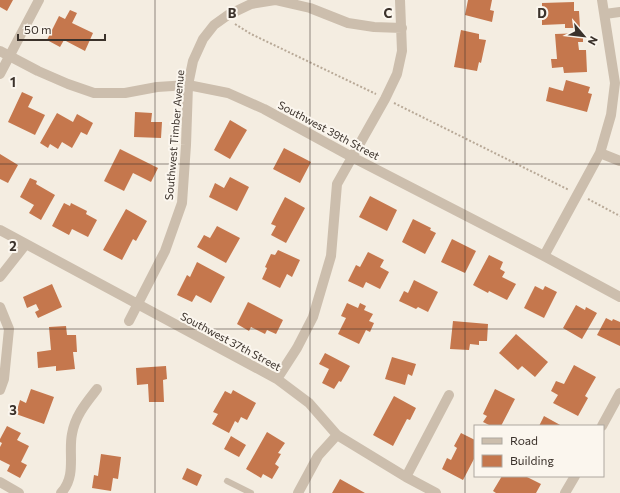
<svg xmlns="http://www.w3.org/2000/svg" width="620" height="493" font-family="Commissioner,sans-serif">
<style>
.building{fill:#c5774d}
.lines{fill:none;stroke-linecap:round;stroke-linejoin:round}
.path{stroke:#b8a997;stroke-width:2;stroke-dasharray:2 2;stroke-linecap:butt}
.service{stroke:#ccbead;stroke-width:6}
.minor{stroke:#ccbead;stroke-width:10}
.tertiary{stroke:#ccbead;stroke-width:10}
.grid{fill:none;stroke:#3b322b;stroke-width:1;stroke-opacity:0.55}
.labels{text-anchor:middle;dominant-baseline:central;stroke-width:4;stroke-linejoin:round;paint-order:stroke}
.street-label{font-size:11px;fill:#3b322b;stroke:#fbf6ee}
.grid-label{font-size:13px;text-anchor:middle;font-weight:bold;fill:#3b322b;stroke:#fbf6ee;stroke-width:4;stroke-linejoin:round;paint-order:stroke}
</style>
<rect width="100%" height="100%" fill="#f4ede1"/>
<path class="building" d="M0,0H13L7,11L0,7Z
M468,0H492L490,10L494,11L492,22L465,15Z
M574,2V11H579L580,28H565V24L542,25V3Z
M70,10L77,13L72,23L93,33L85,51L64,40L60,47L47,40L59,16L65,19Z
M461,30L479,34V39L486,40L481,63L479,62L477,71L454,67Z
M583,33V42H578L579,50H586L587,72L564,73L563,67L552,68L551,59H557L555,34Z
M566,80L590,87L588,93L592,94L587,112L546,101L549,87L563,91Z
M22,92L33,97L28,107L45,115L35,135L8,122Z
M135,112L152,113L151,122H162L161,138L134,137Z
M57,113L73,122L77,114L93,123L87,135L81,132L72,148L62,142L58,149L50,144L48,148L40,143Z
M230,120L247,130L230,159L214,150Z
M284,148L311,162L300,183L273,169Z
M120,149L158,168L151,182L133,173L124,191L104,181Z
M0,154L18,165L8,183L0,179Z
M230,177L249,187L237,211L209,197L215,183L224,188Z
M30,178L37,181L36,184L55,195L41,220L29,213L34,205L20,197Z
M370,196L397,210L387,231L359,217Z
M285,197L305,208L286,243L271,235L276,226L271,224Z
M64,203L70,206L71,203L87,211L86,214L97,220L88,237L72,229L69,235L52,226Z
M126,209L147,221L136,241L133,239L122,260L103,250Z
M413,219L431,228L430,230L436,233L425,254L402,242Z
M217,226L240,238L226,263L197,247L204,235L210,238Z
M452,239L476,251L465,273L441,262Z
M278,250L300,260L292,277L287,274L280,288L262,279L267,268L265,267L271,254L275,255Z
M368,252L384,260L380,267L389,272L380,289L366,282L363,288L348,281L356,265L360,267Z
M489,255L503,262L500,269L505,272L502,277L516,284L507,300L489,291L488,293L473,285Z
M197,262L225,277L211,303L196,295L192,302L177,295L187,275L190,277Z
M414,280L438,292L428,312L418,307L416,309L399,301L404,291L408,293Z
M52,284L62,307L38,318L35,312L39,310L36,304L27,308L23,297Z
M535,286L543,290L545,286L557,292L544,318L524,308Z
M248,302L283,320L276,334L267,330L265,334L251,327L249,331L237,324Z
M347,303L358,308L360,303L366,306L364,310L373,314L369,321L374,323L370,332L366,330L359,344L338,334L346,318L341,316Z
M576,305L585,310L586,307L597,313L582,339L563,328Z
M606,318L612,321L613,319L620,322V346L597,335Z
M453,321L488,324L487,341H479V345L470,344L469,350L450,349Z
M66,326L67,335H76L77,352H73L75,369L56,371V366L38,368L37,352L51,350L49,327Z
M516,334L548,362L535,377L522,366L518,370L499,353Z
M325,353L350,366L341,382L339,381L334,389L322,383L329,369L319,364Z
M392,357L416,364L412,376L408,374L405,385L385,379Z
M574,365L596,377L585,396L588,398L578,416L553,403L558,395L551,391L556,381L564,384Z
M166,366L167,379L163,380L164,402H149L148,384L137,385L136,368Z
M31,389L54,397L44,424L16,414L20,400L26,403Z
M495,389L515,399L501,426H491L483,422L487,416L483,414Z
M233,390L256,403L247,420L241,417L238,423L235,421L229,433L212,424L218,414L213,412L225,391L231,394Z
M394,396L416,408L410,420L407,419L393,446L373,435Z
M544,416L562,426H539Z
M7,426L21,433L17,440L29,446L21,462L27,465L20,478L7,471L10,465L0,460V447L2,443L0,442V439Z
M267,432L285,443L278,453L281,454L275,464L279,467L272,479L263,474L261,478L246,469Z
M461,433L475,440V457L463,480L442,469L447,458L451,460L457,448L454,446Z
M231,436L246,445L239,457L224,449Z
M101,454L121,457L118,479L113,478L111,491L92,488L94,475L98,476Z
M187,468L202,475L197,486L182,479Z
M502,476H525L541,484L536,493H496L493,491Z
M340,479L365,493H332Z"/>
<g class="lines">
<path class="path" d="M235,24L251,34L376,94
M394,103L569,190
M588,199L620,216"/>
<path class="service" d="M227,481L251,493"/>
<path class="minor" d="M605,14L620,12
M0,51L38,71L68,84L94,93H125L157,87L188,85L228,93L264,109L352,157L544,256L620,297
M600,153L620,161
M0,230L277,379L309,403L337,435L406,477L436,493
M544,256L600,153L611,115L615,83L602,0
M0,277L26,244
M0,307L9,329L4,379L0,390
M129,321L165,251L182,203L186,145L188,85L193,61L203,39L214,25L228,15L251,4L275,0L310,8L348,23L374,27L402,28
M277,379L297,348L313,317L331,256L337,184L385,99L397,74L402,51L400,0
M602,426L620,393
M406,477L449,395
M0,482L19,493
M61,493C77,476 68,453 72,434C75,416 86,403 97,389
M298,493L318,456L337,435
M565,493L575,476"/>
<path class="tertiary" d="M0,74L39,0"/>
</g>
<path class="grid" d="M155,0V493M310,0V493M465,0V493M0,164H620M0,329H620"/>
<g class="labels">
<g class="street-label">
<text transform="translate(329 130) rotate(28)">Southwest 39th Street</text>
<text transform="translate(174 135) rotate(-85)">Southwest Timber Avenue</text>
<text transform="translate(231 341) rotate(28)">Southwest 37th Street</text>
</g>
</g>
<g class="grid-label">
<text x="232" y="18">B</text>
<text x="388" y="18">C</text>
<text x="542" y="18">D</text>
<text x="13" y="87">1</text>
<text x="13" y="251">2</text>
<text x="13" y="415">3</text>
</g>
<rect x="474" y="425" width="130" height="52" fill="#fbf6ee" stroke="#aea8a0"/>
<rect x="482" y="438" width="20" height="6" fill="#ccbead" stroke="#aea8a0"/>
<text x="510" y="445" font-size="12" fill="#3b322b">Road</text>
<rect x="482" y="455" width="20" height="12" fill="#c5774d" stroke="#aea8a0"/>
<text x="510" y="465" font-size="12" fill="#3b322b">Building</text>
<g transform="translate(584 36) rotate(118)" stroke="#fbf6ee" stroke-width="3" paint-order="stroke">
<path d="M0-3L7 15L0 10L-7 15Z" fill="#3b322b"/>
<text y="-6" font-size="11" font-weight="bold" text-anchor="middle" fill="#3b322b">N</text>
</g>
<path d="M18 34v6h87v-6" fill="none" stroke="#3b322b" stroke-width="2"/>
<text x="24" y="34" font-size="12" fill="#3b322b" stroke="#fbf6ee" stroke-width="3" paint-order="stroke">50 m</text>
</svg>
